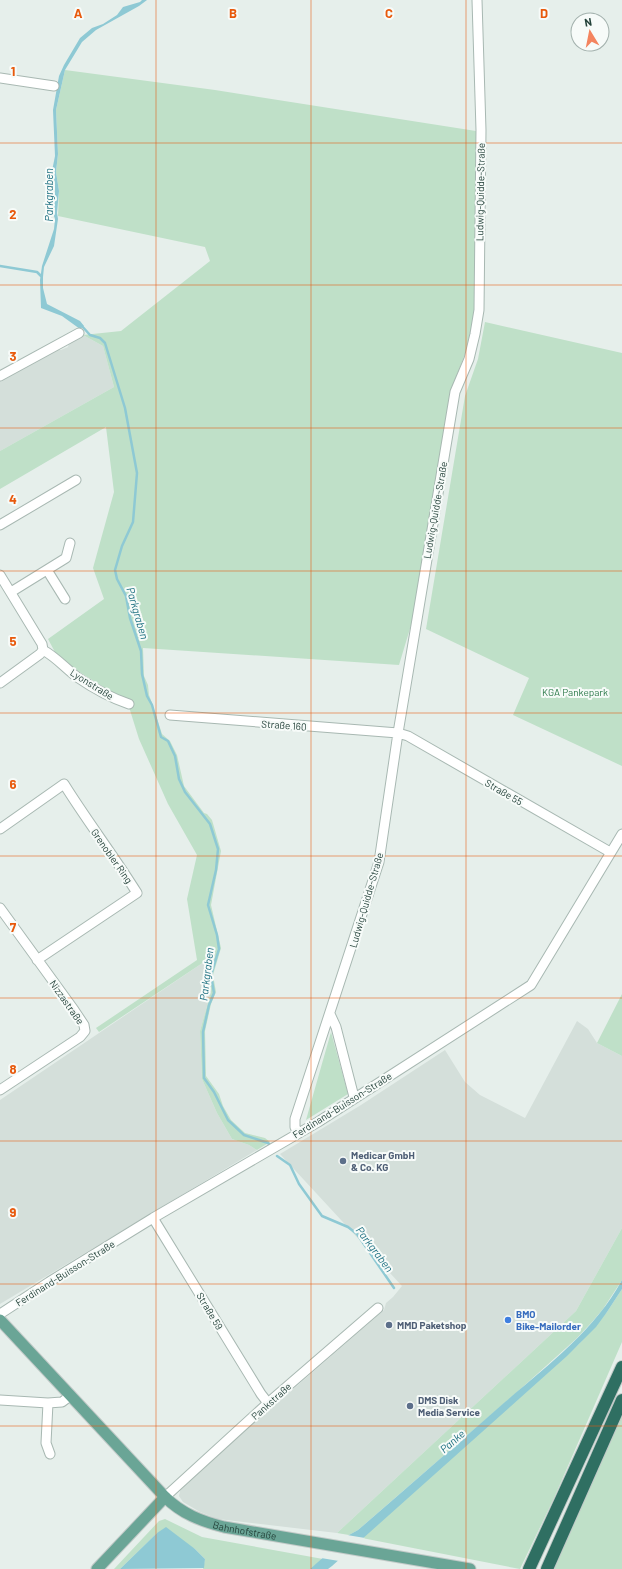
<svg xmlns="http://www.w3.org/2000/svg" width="622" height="1569" font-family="Barlow,sans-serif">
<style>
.built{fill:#d4dfda}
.green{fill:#bfe0c8}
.water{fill:#8ec9d4}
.pier{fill:#e6efeb}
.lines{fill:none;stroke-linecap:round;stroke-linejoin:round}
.stream{stroke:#8ec9d4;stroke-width:2.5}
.minor-casing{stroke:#a8b8b2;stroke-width:11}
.major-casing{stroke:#c2cac8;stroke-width:13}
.highway-casing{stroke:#c2cac8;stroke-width:14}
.minor{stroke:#fff;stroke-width:9}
.major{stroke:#6aa596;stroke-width:11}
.highway{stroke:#2f6f62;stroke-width:12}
.grid{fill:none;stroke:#e8590c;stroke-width:1;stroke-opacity:0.55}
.service-dot{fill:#5c6f8a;stroke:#f7fbf9;stroke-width:1.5}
.shop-dot{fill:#3f7fe0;stroke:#f7fbf9;stroke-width:1.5}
.labels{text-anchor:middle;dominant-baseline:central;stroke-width:4;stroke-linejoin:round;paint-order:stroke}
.street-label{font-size:10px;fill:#24423a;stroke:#f7fbf9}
.park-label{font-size:10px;fill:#2d7a4b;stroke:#f7fbf9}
.service-label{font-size:10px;font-weight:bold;fill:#4e5e75;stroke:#f7fbf9;text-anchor:start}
.shop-label{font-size:10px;font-weight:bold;fill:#366cbe;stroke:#f7fbf9;text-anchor:start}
.water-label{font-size:11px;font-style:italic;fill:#1c6f80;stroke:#f7fbf9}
.grid-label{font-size:13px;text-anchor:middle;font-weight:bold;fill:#e8590c;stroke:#f7fbf9;stroke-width:4;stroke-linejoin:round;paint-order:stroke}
</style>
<rect width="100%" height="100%" fill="#e6efeb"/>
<path class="built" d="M83,335L103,346L114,387L0,451V381L57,350H61L68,347L69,343Z
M204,962L211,992L200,1031L202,1079L217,1113L232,1139L249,1145L257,1150L0,1304V1100Z
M577,1021L588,1029L597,1043L622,1056V1228L576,1311L337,1533L218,1519L200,1512L183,1502L179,1496L181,1487L384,1310L386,1303L393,1297L402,1286L280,1154L361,1105L445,1050L465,1082L480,1095L525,1118Z"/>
<path class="green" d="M65,70L215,90L476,131L478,171L476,309L465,354L451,390L412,622L399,665L143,648L144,676L148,685L149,695L152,703L162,734L170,741L177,755L184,786L204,813L207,814L212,820L221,851L211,905L221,948L213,975L216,992L211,1004L205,1031L206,1076L219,1094L223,1106L231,1120L245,1133L265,1138L270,1142L257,1150L249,1145L232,1139L217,1113L202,1079L200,1031L211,992L204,962L99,1032L96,1028L197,960L187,899L197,855L168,804L139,739L129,707L113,693L73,668L56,654L48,639L104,599L93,568L114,492L106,427L0,489V451L114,387L103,346L83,335L121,331L210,261L205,247L58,216L59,191L56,172L58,154L56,110Z
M485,322L622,353V766L513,715L529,678L426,629L465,396L478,359Z
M622,994V1056L597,1043Z
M331,1032L348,1094L306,1120Z
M622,1228V1280L603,1309L592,1322L576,1339L516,1393L358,1530L349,1535L337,1533L576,1311Z
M622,1289V1342L554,1498L520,1569L362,1538L579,1344L607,1312Z
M622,1412V1569H555V1566Z
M165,1519L202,1537L323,1559L310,1569H203L205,1559L195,1549L157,1533L120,1569H114L159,1521Z"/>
<path class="water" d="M142,0H147L139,6L96,30L82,42L65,70L56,110L58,154L56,172L59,191L57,213L58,219L54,246L44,267L43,277V288L47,304L80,321L84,326L80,329L62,316L41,308L40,280L42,266L54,229L55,219L53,213L55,192L52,171L55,156L53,110L59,76L64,65L80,38L92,28L103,24L117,15L123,7L140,2Z
M622,1280V1289L607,1312L596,1327L567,1356L332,1566L328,1569H310L349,1535L358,1530C407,1488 456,1445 505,1402C547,1366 595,1330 622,1280Z
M166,1527L195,1549L205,1559L204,1568L120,1569L157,1533Z"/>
<path class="pier" d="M347,1535L365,1538L339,1561L321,1558Z"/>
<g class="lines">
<path class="stream" d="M0,266L37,272L41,276
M81,325L90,335L100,338L105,343L125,408L137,473L133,522L122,546L115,570L117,579L126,596L130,618L141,651L142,674L147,696L152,705L161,737L168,741L175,756L179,779L185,792L210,824L218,849L216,870L208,905L217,935L219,949L211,975L214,993L209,1005L203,1032L204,1078L214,1092L228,1120L244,1135L268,1143L269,1144
M277,1156L290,1165L299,1184L322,1216L348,1227L357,1234L394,1288"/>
<defs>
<path id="minor" d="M0,78L54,86
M0,376L79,333
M0,525L76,480
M47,570L65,599
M0,575L42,644L43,650
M11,592L66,558L70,543
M43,650C56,657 65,668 77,677C93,688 111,698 129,704
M0,683L40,654L43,650
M170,715L398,733L408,736L610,852
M0,829L64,784C87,821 114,856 137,893L37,960
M0,908L74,1010L84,1025L85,1031L80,1037L0,1090
M330,1014L336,1027L354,1097
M298,1133L295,1127V1119L379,862L398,733L455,392L469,359L475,334L479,310L481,130L477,0
M153,1218L261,1394L268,1403
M0,1314L49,1282L153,1218L318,1122L531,985L622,834
M0,1400L48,1403L62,1402L70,1396
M48,1403L46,1443L50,1454
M165,1497L268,1403L378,1308"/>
<g id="major">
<path id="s1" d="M0,1320L165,1497C182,1514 201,1521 224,1527L470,1569"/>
<path d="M97,1569L165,1497"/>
</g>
<path id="highway" d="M529,1569L622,1367
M547,1569L622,1400"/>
</defs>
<use href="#minor" class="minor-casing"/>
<use href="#major" class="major-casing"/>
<use href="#highway" class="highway-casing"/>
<use href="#minor" class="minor"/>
<use href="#major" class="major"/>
<use href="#highway" class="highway"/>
</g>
<path class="grid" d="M156,0V1569M311,0V1569M466,0V1569M0,143H622M0,285H622M0,428H622M0,571H622M0,713H622M0,856H622M0,998H622M0,1141H622M0,1284H622M0,1426H622"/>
<g class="service-dot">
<circle cx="343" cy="1161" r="4"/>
<circle cx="389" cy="1325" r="4"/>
<circle cx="410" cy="1406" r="4"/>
</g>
<circle class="shop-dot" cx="508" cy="1320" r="4"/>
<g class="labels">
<g class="street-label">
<text transform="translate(480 192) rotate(-89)">Ludwig-Quidde-Straße</text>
<text transform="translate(435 510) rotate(-80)">Ludwig-Quidde-Straße</text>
<text transform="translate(92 684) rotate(32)">Lyonstraße</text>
<text transform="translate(284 725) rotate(4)">Straße 160</text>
<text transform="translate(504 792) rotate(30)">Straße 55</text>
<text transform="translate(112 856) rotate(55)">Grenobler Ring</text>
<text transform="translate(366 900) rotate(-74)">Ludwig-Quidde-Straße</text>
<text transform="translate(67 1002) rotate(55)">Nizzastraße</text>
<text transform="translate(342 1105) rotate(-32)">Ferdinand-Buisson-Straße</text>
<text transform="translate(65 1273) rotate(-32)">Ferdinand-Buisson-Straße</text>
<text transform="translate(210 1311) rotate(59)">Straße 59</text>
<text transform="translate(271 1401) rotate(-42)">Pankstraße</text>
<text stroke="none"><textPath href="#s1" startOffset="330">Bahnhofstraße</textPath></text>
</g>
<g class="park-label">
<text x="575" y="692">KGA Pankepark</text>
</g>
<g class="service-label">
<text x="351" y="1155">Medicar GmbH<tspan x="351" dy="12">&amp; Co. KG</tspan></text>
<text x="397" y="1325">MMD Paketshop</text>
<text x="418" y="1400">DMS Disk<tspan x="418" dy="12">Media Service</tspan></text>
</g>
<g class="shop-label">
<text x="516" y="1314">BMO<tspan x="516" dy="12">Bike-Mailorder</tspan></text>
</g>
<g class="water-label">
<text transform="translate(48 195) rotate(-90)">Parkgraben</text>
<text transform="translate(138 613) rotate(74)">Parkgraben</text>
<text transform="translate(206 974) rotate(-83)">Parkgraben</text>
<text transform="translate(375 1249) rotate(53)">Parkgraben</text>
<text transform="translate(452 1441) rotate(-41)">Panke</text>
</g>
</g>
<g class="grid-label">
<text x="78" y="18">A</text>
<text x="233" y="18">B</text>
<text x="389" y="18">C</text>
<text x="544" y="18">D</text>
<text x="13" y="76">1</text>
<text x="13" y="219">2</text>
<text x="13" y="361">3</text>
<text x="13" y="504">4</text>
<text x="13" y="646">5</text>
<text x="13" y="789">6</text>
<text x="13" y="932">7</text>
<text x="13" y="1074">8</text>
<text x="13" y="1217">9</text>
</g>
<g transform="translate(590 32) rotate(350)"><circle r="19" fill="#f7fbf9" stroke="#a3b1ad"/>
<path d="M0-3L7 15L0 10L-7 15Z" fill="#f4845f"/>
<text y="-6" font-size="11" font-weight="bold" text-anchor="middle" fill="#24423a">N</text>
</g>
</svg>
